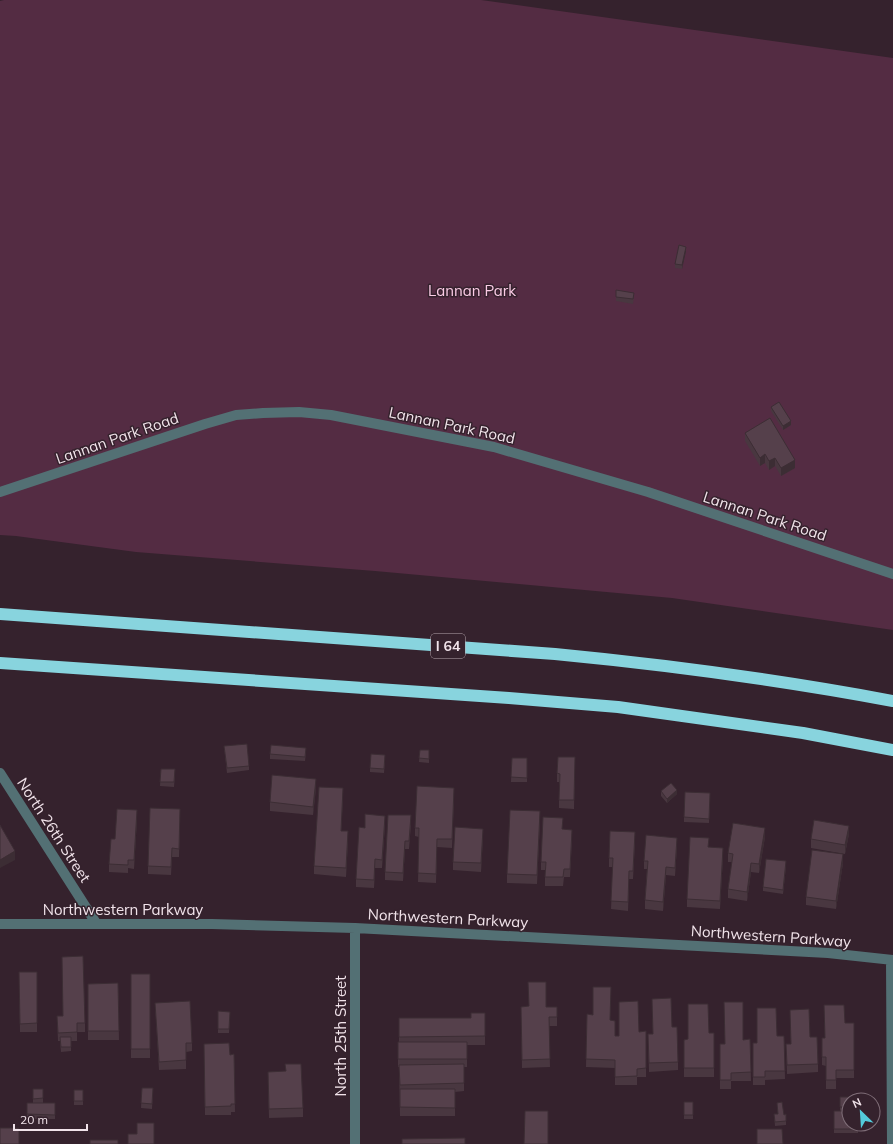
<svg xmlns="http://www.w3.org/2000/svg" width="893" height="1144" font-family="Mulish,sans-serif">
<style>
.green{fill:#542c43}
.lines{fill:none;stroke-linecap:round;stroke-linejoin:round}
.street{stroke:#537074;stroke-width:10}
.highway{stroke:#88d4de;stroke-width:12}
.wall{fill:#493740}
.shaded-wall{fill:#3c2d34}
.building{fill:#55404b;stroke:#3c2d34}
.labels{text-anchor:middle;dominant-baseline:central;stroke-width:3;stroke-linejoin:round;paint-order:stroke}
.shield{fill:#35222d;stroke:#b9a9b1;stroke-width:1}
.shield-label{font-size:14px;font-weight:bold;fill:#f1e3ea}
.park-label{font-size:15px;fill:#fbcbe5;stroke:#35222d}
.street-label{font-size:15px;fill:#f1e3ea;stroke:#35222d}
</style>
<rect width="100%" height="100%" fill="#35222d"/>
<path class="green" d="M4,0H481L893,58V630L672,598L375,571L136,552L16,536L0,535V1Z"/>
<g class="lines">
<path class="street" d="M0,492L205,424L236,415L263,413L299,412L331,415L494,447L648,492L893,574
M0,773L96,923
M0,924H212L355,928L828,953L893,960
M355,928V1144
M891,960L892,1144"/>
<path class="highway" d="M0,614L555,654C669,665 781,680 893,701
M0,663L509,698L618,707L803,733L893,750"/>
</g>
<path class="wall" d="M686,251L682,269L675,268V264Z
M616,297H634L633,304L616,301Z
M771,407L791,425L783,430L771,411Z
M745,433L795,468L781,476L775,466L769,470L765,463L760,466L745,441Z
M224,746L249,766V770L227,773Z
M420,750H429V763L419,762Z
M306,752L305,761L270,759V754Z
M575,757L574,809L559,808V782H557V773Z
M512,758H527V782H511Z
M385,759L384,773L370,772V768Z
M161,769L175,774L174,787L160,786Z
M316,788L313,815L270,811V802Z
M661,791L677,794L667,803L661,796Z
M710,793L709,823L684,822V817Z
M343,797L341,831L348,840L346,877L314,874V866Z
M454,797L452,848L437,847L436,883L418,882L419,837L415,836V828Z
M180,818L179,857H172L171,875L148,874V866Z
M137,819L134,869L128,868V873L109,872V864L115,839Z
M540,820L537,884L507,883V874Z
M385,824L382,868H375L374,888L356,887V879L365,828Z
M411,824L409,849H405L403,881L385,880V872Z
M563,829L572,838L570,877H564L563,886H545V870H541V862Z
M849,834L845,854L811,848V839Z
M483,837L481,872L453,870V862Z
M765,837L759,873L751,872L747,901L728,898V889L732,862H728V853Z
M635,841L633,879H629L628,911L611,909L613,867H609V858Z
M677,846L675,876L666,875L663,911L645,909V900L647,869H644V861Z
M709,847L723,856L720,909L687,907V899Z
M843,863L836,909L806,905V897Z
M786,866L783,894L763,891V887Z
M19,972H37V1032H20Z
M131,974H150V1058H131Z
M118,983L119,1040H88V984Z
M652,999L672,1027L678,1062V1070L649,1072L648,1034H653Z
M155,1003L192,1043V1051L186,1052V1069L159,1070Z
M521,1007H557V1026H549L550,1067L522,1068Z
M790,1010L810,1037L818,1064V1072L787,1074L786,1044H791Z
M230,1012L229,1033H218V1029Z
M485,1013V1045H467V1067H464V1091L455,1092V1116H400L399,1067H398V1042H399V1018H471Z
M587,1014L610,1020L615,1036H619L639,1032L646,1031V1077H637V1085H615V1068L586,1067Z
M57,1016L85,1023V1032H77V1041H71V1051L61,1052L60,1041H58Z
M845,1023H854V1078H836V1089H826V1066L822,1065V1038H825Z
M709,1033H714V1077H684V1040L688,1039Z
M777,1036H784L785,1079L765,1080V1085H753V1043H757Z
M750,1039L751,1081H731V1089H720V1044H724L743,1040Z
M204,1044L230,1055L234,1054L235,1112H231V1115H205Z
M268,1080L303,1108V1117L269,1118Z
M142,1088H153L152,1109L141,1108Z
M33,1089H43V1103H34H55V1119H27V1103H33Z
M74,1090H83V1105H74Z
M840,1097L849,1100V1124H858V1133H834V1111H840Z
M684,1102H693V1119H684Z
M777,1103L784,1115L786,1121V1125L775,1126L774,1114H778Z"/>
<path class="shaded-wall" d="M686,247V251L682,269V265Z
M791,421V425L783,430V426Z
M765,454V463L760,466V458Z
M775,458V466L769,470V461Z
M795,460V468L781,476V468Z
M316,779V788L313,815V807Z
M343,788V797L341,839V831Z
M677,790V794L667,803V799Z
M137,810V819L134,869V860Z
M540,811V820L537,884V875Z
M385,816V824L382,868V860Z
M849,826V834L845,854V845Z
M765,828V837L759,873V864Z
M483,829V837L481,872V863Z
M348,831V840L346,877V868Z
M677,838V846L675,876V868Z
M405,841V849L403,881V873Z
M723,848V856L720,909V901Z
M15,851V860L0,868V860Z
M843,854V863L836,909V901Z
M375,859V868L374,888V880Z
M786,861V866L783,894V890Z
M751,863V872L747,901V892Z
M666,867V875L663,911V902Z"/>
<path class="building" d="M679,245L686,247L682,265L675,264Z
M616,290L634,293L633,299L616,297Z
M779,402L791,421L783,426L771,407Z
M770,418L795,460L781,468L775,458L769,461L765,454L760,458L745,433Z
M247,744L249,766L227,768L224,746Z
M271,745L306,748L305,757L270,754Z
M420,750H429V759L419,758Z
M371,754L385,755L384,769L370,768Z
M558,757H575L574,800H559L560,774L557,773Z
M512,758H527V778L511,777Z
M161,769H175L174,782H160Z
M272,775L316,779L313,807L270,802Z
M671,783L677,790L667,799L661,791Z
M417,786L454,788L452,839H437L436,874L418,873L419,828H415Z
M319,787L343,788L341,831H348L346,868L314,866Z
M685,792L710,793L709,819L684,817Z
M150,808L180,809L179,849L172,848L171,867L148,866Z
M117,809L137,810L134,860H128V865L109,864L111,839H115Z
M510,810L540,811L537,875L507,874Z
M365,814L385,816L382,860L375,859L374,880L356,879L359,827L365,828Z
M388,815H411L409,841H405L403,873L385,872Z
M543,817L563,818L562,829L572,830L570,869H564L563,877H545L546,862H541Z
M814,820L849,826L845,845L811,839Z
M733,823L765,828L759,864L751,863L747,892L728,889L733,854L728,853Z
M0,825L15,851L0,860Z
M455,827L483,829L481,863L453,862Z
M610,831L635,832L633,871H629L628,902L611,901L613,858H609Z
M646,835L677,838L675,868L666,867L663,902L645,900L648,861H644Z
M690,837L709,838L708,847L723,848L720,901L687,899Z
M812,850L843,854L836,901L806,897Z
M766,859L786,861L783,890L763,887Z
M83,956L85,1023H77V1032L58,1033L57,1016H63L62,957Z
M19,972H37V1023L20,1024Z
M131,974H150V1049H131Z
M528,982H546V1007H557V1017H549L550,1059L522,1060L521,1007L529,1006Z
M118,983L119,1031H88V984Z
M593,987H611L610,1020L615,1021V1036H619V1002L638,1001L639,1032L646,1031V1068L637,1069V1076L615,1077V1060L586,1059L587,1014L593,1015Z
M671,998L672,1027H677L678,1062L649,1063L648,1034H653L652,999Z
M190,1001L192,1043H186V1060L159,1062L155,1003Z
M724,1002H743V1040L750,1039L751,1072L731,1073V1080H720V1044H725Z
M688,1004H708L709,1033H714V1068H684V1040L688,1039Z
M824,1005H844L845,1023H854V1070H836V1080H826V1057H822V1038H825Z
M757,1008H776L777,1036H784L785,1071H765V1077H753V1043H757Z
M809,1009L810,1037H817L818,1064L787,1065L786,1044H791L790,1010Z
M218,1011L230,1012L229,1029H218Z
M471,1013H485V1036L399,1037V1018H471Z
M60,1037H71V1047H61Z
M398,1042H467V1059H398Z
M229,1043L230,1055L234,1054L235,1104H231V1106L205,1107L204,1044Z
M285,1064H301L303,1108L269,1109L268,1072L286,1071Z
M464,1064V1083L400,1085L399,1065Z
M142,1088H153L152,1104L141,1103Z
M33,1089H43V1098L33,1099Z
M400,1089H455V1108L400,1107Z
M74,1090H83V1101H74Z
M840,1097H852V1100H849V1107H840Z
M684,1102H693V1115H684Z
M782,1102L784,1115L786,1114V1121L775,1122L774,1114H778L777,1103Z
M27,1103H55V1115L27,1114Z
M525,1111H548V1144H524Z
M834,1111H849V1124H858V1129H834Z
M137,1123H154V1144H128V1134H137Z
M0,1128H19V1144H0Z
M757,1129H782L783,1144H757Z
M465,1138V1144H402V1139Z
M90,1140H118V1144H90Z"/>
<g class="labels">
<rect class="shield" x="431" y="634" width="34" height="24" rx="3"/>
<g class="shield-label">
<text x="448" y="646">I 64</text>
</g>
<g class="park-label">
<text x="472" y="290">Lannan Park</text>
</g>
<g class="street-label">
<text transform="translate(452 425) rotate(12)">Lannan Park Road</text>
<text transform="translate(117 438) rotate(-19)">Lannan Park Road</text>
<text transform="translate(765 516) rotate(18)">Lannan Park Road</text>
<text transform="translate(54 830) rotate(57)">North 26th Street</text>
<text x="123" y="909">Northwestern Parkway</text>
<text transform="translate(448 918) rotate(3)">Northwestern Parkway</text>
<text transform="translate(771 936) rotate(4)">Northwestern Parkway</text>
<text transform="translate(340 1036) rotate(-90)">North 25th Street</text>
</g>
</g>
<g transform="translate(861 1112) rotate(335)"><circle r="19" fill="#35222d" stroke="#806f79"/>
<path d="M0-3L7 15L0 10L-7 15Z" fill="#53cbda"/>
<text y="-6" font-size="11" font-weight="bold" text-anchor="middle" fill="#f1e3ea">N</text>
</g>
<path d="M14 1124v6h73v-6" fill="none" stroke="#f1e3ea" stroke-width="2"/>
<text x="20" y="1124" font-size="12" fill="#f1e3ea" stroke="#35222d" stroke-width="3" paint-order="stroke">20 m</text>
</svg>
